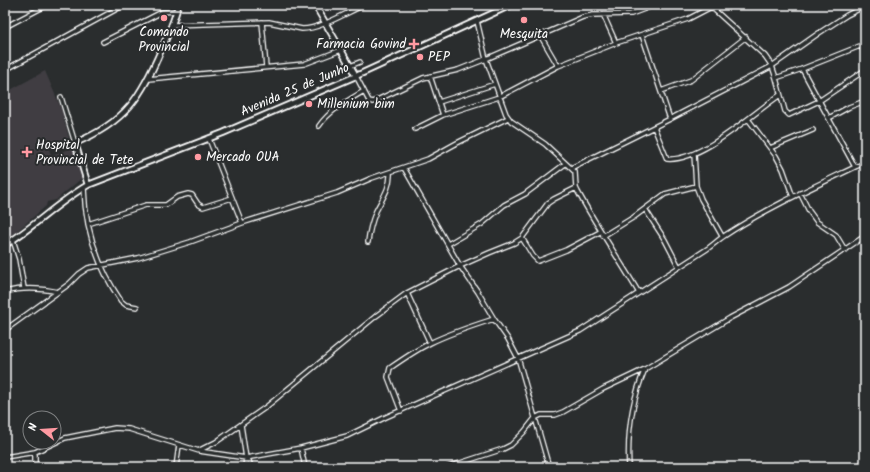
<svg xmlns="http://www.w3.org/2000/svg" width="870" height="472" font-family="Kalam,sans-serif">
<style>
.built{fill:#3f3d42}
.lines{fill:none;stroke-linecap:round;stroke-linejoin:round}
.minor-casing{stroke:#fff;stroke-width:6}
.tertiary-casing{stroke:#fff;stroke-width:8}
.minor{stroke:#2a2d2e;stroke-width:3.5}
.tertiary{stroke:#2a2d2e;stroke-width:4.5}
.poi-dot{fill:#ff9aa2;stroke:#2a2d2e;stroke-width:1.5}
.labels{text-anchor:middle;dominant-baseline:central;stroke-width:4;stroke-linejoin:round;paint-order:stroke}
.poi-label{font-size:13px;fill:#fff;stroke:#2a2d2e;text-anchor:start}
.street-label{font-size:13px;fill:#fff;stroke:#2a2d2e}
</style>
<rect width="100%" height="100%" fill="#2a2d2e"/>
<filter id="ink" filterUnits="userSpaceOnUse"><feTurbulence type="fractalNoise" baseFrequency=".025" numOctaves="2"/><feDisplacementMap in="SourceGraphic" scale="8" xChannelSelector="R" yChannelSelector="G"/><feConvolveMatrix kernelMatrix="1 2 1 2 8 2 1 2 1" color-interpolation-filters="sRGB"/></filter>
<g filter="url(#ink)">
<path class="built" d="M45,71L64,115L63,116L69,138L48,146L51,155L73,148L82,178L56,200L47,202L46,206L9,238L5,240V93Z"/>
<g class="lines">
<defs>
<path id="minor" d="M709,5L765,56L772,66L776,78L785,111L789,115L819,101L865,70
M603,14L616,43
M477,21L486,59L506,114L511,121L545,144L575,172L576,188L578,192C597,227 619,259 639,293
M262,22L266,67
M171,25L269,22L302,29C320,29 346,13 364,5
M5,27L47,5
M540,35L558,66
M642,35L670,119
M103,42L162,12L176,11
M861,46L865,53
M350,66L360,62
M802,69L855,167
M5,70L124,5
M356,76L369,101L373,102L423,78L458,70L486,59L583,17L593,15L631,14L655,5
M430,76L443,115
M776,78L802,69L865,44
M148,79L304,64L341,50
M661,91L691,80L746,37
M61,97L75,143
M439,102L495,84
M829,118L849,107L865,101
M748,119L776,156L783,169L793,197
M319,126C330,110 347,101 364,91
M654,127L667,159C701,162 752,114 780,95
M415,129L443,115L499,97L558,66L616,43L688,19L715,5
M209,139L242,223
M770,148L813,130
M694,154L696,186L701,199L722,236
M404,168L460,266L478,292L494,319L508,339L518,358L549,467
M571,168L670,119L772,66L819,33L847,15L865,6
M84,188C85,229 98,267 121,301L126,305L137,307
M800,193L809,211L817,222L836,235L845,250
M645,209L665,240L679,267
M88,224L146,205H166L177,197L188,194L192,195L198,204L203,207L232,198
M603,236L634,217L665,194L696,186
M522,238L533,256L538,261L566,250L600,232
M13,240L19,259L24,288
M368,242C369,232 372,221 376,211C382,199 391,187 390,173
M448,244L482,224L504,205L525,194L565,164
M5,292C23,287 40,288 58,292
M407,293L430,343
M5,330L69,284L79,274L88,268L138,258L190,242L242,223L337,193L372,178L428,159L457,143L508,118
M401,411L388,377L390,368C403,359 416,350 430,343C450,333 472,326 494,319
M241,425L246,458L245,467
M301,448L305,467
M200,450L216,442L266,407L376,316L407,293L460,266L489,253L514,243L522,238L548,203L554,199L576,188
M5,457L35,452L65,438L115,428L129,429L199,451L246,458L301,448L347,436L386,417L580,331L707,249C713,245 718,240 724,236C765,209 811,188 855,167L865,163
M248,458L251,467
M35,467V452
M176,467L179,445
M448,467L503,449L511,445L524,432L535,418L541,415H555L563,412L603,389L645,369L730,318L789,287L865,236
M629,467C627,433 632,400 645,369"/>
<path id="tertiary" d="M315,5L356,76
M88,185L75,143C126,122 141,97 162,48C168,34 175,20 178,5
M5,245C34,227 58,202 88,185L223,133L356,76L511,5"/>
</defs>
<use href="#minor" class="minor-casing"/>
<use href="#tertiary" class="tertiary-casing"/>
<use href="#minor" class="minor"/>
<use href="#tertiary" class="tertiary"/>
</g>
</g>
<g class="poi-dot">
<circle cx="164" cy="18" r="4"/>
<circle cx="524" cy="20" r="4"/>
<path d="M412 38h4v4h4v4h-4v4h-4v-4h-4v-4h4z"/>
<circle cx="420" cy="57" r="4"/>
<circle cx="309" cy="104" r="4"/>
<path d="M25 146h4v4h4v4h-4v4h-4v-4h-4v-4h4z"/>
<circle cx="198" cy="157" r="4"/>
</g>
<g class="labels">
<g class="poi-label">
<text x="164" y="32" text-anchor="middle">Comando<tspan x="164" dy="15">Provincial</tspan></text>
<text x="524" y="34" text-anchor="middle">Mesquita</text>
<text x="406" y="44" text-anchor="end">Farmacia Govind</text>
<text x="428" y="57">PEP</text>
<text x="317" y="104">Millenium bim</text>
<text x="36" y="145">Hospital<tspan x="36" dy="15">Provincial de Tete</tspan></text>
<text x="206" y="157">Mercado OUA</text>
</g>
<g class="street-label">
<text transform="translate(295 90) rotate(-23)">Avenida 25 de Junho</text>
</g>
</g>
<rect width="870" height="472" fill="none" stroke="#2a2d2e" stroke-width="20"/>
<rect x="10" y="10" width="850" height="452" fill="none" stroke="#fff" stroke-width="1.5" filter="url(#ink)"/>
<g transform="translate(42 430) rotate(287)"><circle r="19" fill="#2a2d2e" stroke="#7f8182"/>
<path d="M0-3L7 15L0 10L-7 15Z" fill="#ff9aa2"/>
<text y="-6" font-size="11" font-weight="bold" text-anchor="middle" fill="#ffffff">N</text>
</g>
</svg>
